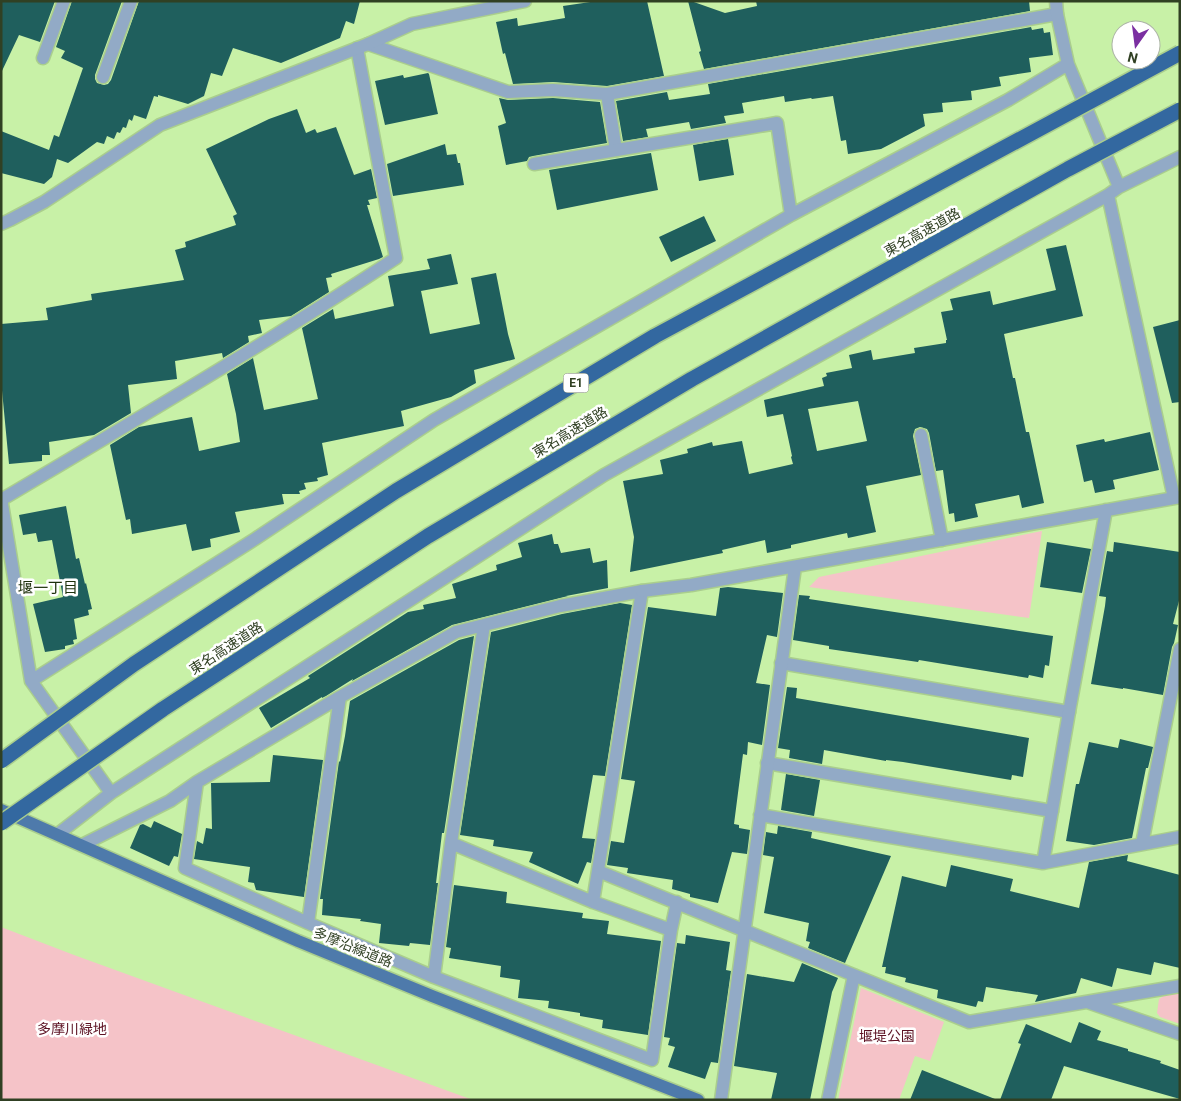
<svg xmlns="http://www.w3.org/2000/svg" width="1181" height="1101" font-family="Roboto,'Noto Sans JP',sans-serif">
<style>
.green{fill:#f5c3c8}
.building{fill:#1f5f5d;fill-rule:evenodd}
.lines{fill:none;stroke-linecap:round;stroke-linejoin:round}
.service-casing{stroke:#aace8d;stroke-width:15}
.minor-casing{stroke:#aace8d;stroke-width:15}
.primary-casing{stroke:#aace8d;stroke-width:15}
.service{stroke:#92aac6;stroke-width:12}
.minor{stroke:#92aac6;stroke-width:12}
.primary{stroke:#4e7aab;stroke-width:12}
.motorway-bridge-casing{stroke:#aace8d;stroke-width:18;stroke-linecap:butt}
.motorway-bridge{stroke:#3368a0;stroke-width:15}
.labels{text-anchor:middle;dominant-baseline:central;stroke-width:5;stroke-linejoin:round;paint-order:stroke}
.shield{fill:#fff;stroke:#6e7965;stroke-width:1}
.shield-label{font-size:12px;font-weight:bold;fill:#304023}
.street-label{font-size:14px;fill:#304023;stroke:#fff}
.park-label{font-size:14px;fill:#5d1324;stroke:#fff}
.neighbourhood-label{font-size:15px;fill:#1d300b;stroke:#fff}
</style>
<rect width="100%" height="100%" fill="#c8f1a7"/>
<path class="green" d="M1042,531L1029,618L809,587L819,577Z
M1,927L74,955L473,1100H1Z
M861,988L944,1022L930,1061L915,1056L899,1100H838Z
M1180,993V1024L1160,1017L1157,1013L1159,999L1165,995Z"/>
<path class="building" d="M1,1H55L40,42L19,35L1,73Z
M72,1H122L95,75V79L97,83L104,85L108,84L111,80L139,1H360L354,24L346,21L340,38L281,63L233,48L222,76L211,73L204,96L188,104L158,95V97L154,96L146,119L134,115L132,121L129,119L126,128L123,127L120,133L117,132L114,139L107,136L104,144L97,142L68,163L57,159L52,177L44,184L1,173V131L49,150L54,135L59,137L83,68L61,58L65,51L56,47Z
M597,1H647L664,76L607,86L553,82L513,84L505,53L503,54L496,22L517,18L518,26L565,18L563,6Z
M688,1H691L725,13L757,6L756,1H1029L1030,11L704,69L699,52L701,51Z
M1031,27L1032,30L1043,28L1044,33L1050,32L1053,55L1029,58L1031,72L999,77L1001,86L971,91L972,100L942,103L943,112L923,114L925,126L881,149L848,154L846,140L841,141L833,96L812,99L811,98L785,102L784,96L742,103L744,113L724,116L726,123L691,129L689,122L646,129L648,137L623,141L616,101L667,92L669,100L710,94L708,84Z
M428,73L429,74L438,114L385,125L375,81L403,75L404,78Z
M499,98L508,100L553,98L600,102L607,143L533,156L529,157L527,161L506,165L498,126L506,123Z
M297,109L306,133L315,129L317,133L336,127L354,175L371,169L377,198L368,200L370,205H367L383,257L379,259L331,274L332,277L326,278L329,292L291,316L259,320L262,333L248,336L249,342L223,358L222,353L175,361L177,379L128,385L131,413L94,435L49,442L50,455H42V461L9,464L1,380V324L48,320L46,308L92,300L91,294L184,280L175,250L186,247L185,242L236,225L233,216L237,214L206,149L269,119Z
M728,139L734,175L699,181L693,145Z
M445,144L447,155L456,154L458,163H460L464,185L393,196L387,164Z
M651,153L658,190L617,198L557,210L549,170Z
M704,216L716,241L671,262L659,237Z
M1066,245L1083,316L1004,334L1013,378H1015L1026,432H1029L1044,503L1022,508L1019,495L975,504L978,517L955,522L954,513L949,514L943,470L936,471L929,433L927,429L920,427L915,429L913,436L921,475L866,486L876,532L848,538L847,533L791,545V548L767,553L765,540L722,550L723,553L630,572L634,537L623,481L663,474L660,460L688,453L687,449L712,442L713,446L742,441L749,474L793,464L791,457L792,456L783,414L767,417L764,400L824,386L822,378L827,376L826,373L852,368L849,355L871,350L873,360L915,353L914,348L946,343V340H947L941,312L953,310L950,299L990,291L993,305L1056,290L1046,249ZM858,401L867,441L817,451L808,409Z
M451,254L458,284L421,291L430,334L480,324L471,278L496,273L508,334L515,359L474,370L476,383L451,397L401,411L404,426L322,443L328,475L317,478L318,481L304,483L306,489L299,491L300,494H282L284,504L235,512L240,532L210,539L211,547L192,551L186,524L132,534L130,519L126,520L110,445L139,427L192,417L199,451L240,442L236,414L227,374L253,358L264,410L318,399L302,328L333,309L335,319L394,306L388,276L430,269L427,259Z
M1180,320V402L1172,403L1153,327Z
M1150,432L1159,470L1113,480L1115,489L1095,493L1092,480L1084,482L1076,445L1104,439L1105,442Z
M66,506L76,559L79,558L85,584L86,583L92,609L88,610L89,615L74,619L77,639L73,640L74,644L65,646V649L45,652L33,604L63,597L52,540L38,542L36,533L23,535L19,515Z
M552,534L554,544H558L561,553L590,548L593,563L607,560L608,588L566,596H568L452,625L352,681L353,679L326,696L322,698V697L271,728L259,708L310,678L308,676L408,612L424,609L423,605L456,598L452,584L497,570L496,565L522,557L518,543Z
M1047,542L1091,549L1082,593L1040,587Z
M1114,542L1180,552V597L1173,624L1178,625L1174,643L1172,647L1163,695L1123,688V689L1091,684L1105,606L1106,597L1099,596L1107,551L1113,552Z
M728,587L783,593L777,637L767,635L756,683L770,685L762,745L748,742L747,755L743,754L734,824L739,825V828L750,830L747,854L732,852L718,903L690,897V894L672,889L673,880L627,873L628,868L607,865L611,841L624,843L635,781L621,779L648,607L716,616L720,588Z
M799,595L810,596L809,599L1053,636L1049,666L1045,665L1043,678L1029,675L1028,678L919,660L918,662L829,649V646L793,640Z
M620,603L632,605L605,776L593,775L582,838L595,839L591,863L587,862L578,884L529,862L533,852L493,846L494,840L460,835L491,632L562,614Z
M474,636L444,833H442L436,883H438L430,945L410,943L409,946L379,943L381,924L360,921L361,919L322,915L323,899H320L339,761L340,762L345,736L350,701L459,640Z
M787,687L797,688L796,698L1029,738L1023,777L1012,775L1011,780L903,762L886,760V761L824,750L822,764L789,758L790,750L778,748Z
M1120,739L1153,747L1148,768H1146L1132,838L1094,845L1066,841L1076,784H1079L1089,742L1118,748Z
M273,755L323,760L304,897L256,890L254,883L248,882L250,867L194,859L197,841L203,844L206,828L212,829L211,783L270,782Z
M786,774L820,780L814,816L781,810Z
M154,821L182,834L178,857L174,856L169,866L130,848L140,825L143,824L151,828Z
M778,826L812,832L811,838L891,856L845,963L808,948L810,942L806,941L809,923L764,913L774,857L763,855L766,832L777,834Z
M1128,855L1127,861L1180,875V968L1154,962L1151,975L1117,968L1112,987L1081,978L1076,993L1035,1002L1038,995L986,987L983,1002L978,1001L976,1007L937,998L938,990L905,982L906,978L885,973L886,967H882L902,876L946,887L951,865L1013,879L1010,891L1079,908L1089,862Z
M454,885L507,892L506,903L583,913L582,918L609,921L607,934L661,941L648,1035L602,1028L603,1020L580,1016V1013L548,1008L549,1001L518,998L520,980L500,977L501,966L449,958L451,948L446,947Z
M686,935L730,942L726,970L731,971L718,1063L711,1062L705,1079L668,1067L675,1047L668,1045L670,1038L664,1037L677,943L685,944Z
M802,963L838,978L832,992L810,1100H771L777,1073L734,1066L747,974L794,982Z
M1079,1022L1101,1031L1097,1040L1128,1049V1051L1161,1061L1160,1063L1180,1070V1099L1064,1066L1051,1100H1000L1021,1044L1018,1043L1026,1024L1071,1043Z
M922,1070L995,1099V1100H910Z"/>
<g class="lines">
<defs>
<path id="service" d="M368,44L508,92L553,90L607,94L1057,14
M43,58L64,1
M103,77L131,1
M607,94L616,150
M921,435L942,540
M1,500C134,421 267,343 396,258L357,48
M781,663L1069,712
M767,763L1052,811
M197,782L185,868L308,923L434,977L652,1060L671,930L677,902
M451,843L593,902L671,930
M82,845L170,801L197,782L340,697L456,632L560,606L642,591L593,902
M598,871L969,1022L1180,986
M308,923L340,697
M434,977L451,843L484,625
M1090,1003L1180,1034
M828,1100L854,975"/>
<path id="minor" d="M1056,1L1057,14L1068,64L1119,187
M534,164L777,123L791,215
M1108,195L1174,498
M1,224L10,220L44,202L160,125L368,44L412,24L525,1
M1,498L31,681L111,793
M642,591L691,585L1180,497
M31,681L255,539L434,420L791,215L1008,100L1068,64
M760,815L1043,863L1180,837
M58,834L111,793L604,475L1108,195L1119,187L1180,157
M1142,844L1180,649
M1043,863L1069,712L1106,510
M721,1100L795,567"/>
<path id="primary" d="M1,810L298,941L432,996L698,1100"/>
</defs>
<use href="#service" class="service-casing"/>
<use href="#minor" class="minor-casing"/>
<use href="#primary" class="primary-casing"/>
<use href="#service" class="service"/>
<use href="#minor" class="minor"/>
<use href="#primary" class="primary"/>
<defs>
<path id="motorway-bridge" d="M1,761L134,664L396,491L655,336L1180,53
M1,823L163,709L428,536L692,379L1068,169L1180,110"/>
</defs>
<use href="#motorway-bridge" class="motorway-bridge-casing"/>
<use href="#motorway-bridge" class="motorway-bridge"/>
</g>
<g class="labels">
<rect class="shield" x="563.5" y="373.5" width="25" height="19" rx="4"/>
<g class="shield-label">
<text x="576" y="383">E1</text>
</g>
<g class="street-label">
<text transform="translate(922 232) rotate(-29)">東名高速道路</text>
<text transform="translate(570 432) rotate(-31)">東名高速道路</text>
<text transform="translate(226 648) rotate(-33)">東名高速道路</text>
<text transform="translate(353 947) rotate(22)">多摩沿線道路</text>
</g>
<g class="park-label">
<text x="72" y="1029">多摩川緑地</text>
<text x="887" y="1036">堰堤公園</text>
</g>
<g class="neighbourhood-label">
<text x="48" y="588">堰一丁目</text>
</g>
</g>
<rect width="1181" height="1101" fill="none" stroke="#304023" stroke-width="5"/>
<g transform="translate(1136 45) rotate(194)"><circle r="24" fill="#ffffff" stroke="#acb3a7"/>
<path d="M0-4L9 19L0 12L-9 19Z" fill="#7b2fa1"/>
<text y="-8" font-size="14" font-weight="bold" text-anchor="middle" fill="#304023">N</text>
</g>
</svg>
